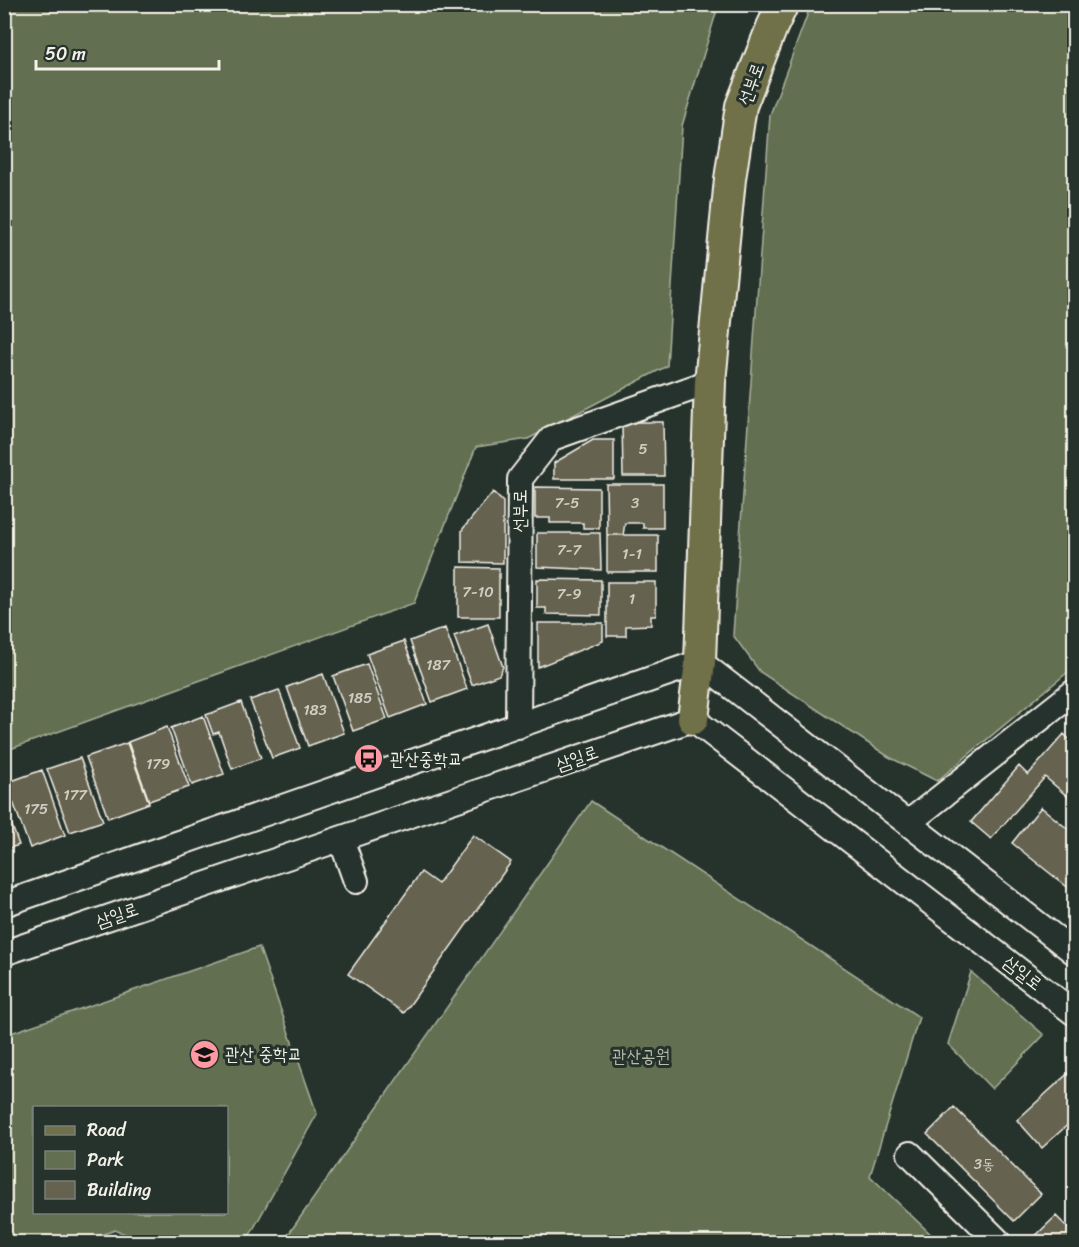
<svg xmlns="http://www.w3.org/2000/svg" width="1079" height="1247" font-family="Sriracha,'Poor Story',sans-serif">
<style>
.green{fill:#627051;stroke:#abb09c;stroke-width:1.5;fill-rule:evenodd}
.building{fill:#65624f;stroke:#f4f1e8;stroke-width:1.5}
.lines{fill:none;stroke-linecap:round;stroke-linejoin:round}
.minor-casing{stroke:#f4f1e8;stroke-width:28}
.major-casing{stroke:#f4f1e8;stroke-width:34}
.minor{stroke:#26332d;stroke-width:24}
.major{stroke:#70704a;stroke-width:30}
.labels{text-anchor:middle;dominant-baseline:central;stroke-width:6;stroke-linejoin:round;paint-order:stroke}
.number-label{font-size:15px;fill:#d0cdc2}
.street-label{font-size:18px;fill:#f4f1e8;stroke:#26332d}
.poi-label{font-size:18px;fill:#f4f1e8;stroke:#26332d;text-anchor:start}
.park-label{font-size:18px;fill:#babdac;stroke:#26332d}
</style>
<rect width="100%" height="100%" fill="#26332d"/>
<filter id="ink" filterUnits="userSpaceOnUse"><feTurbulence type="fractalNoise" baseFrequency=".0167" numOctaves="2"/><feDisplacementMap in="SourceGraphic" scale="12" xChannelSelector="R" yChannelSelector="G"/><feConvolveMatrix kernelMatrix="1 2 1 2 8 2 1 2 1" color-interpolation-filters="sRGB"/></filter>
<g filter="url(#ink)">
<path class="green" d="M5,5H721L717,10L682,126L667,366L528,439L476,447L414,603L5,751Z
M813,5H1074V667L937,781L889,757L760,672L733,635L770,115L809,10Z
M591,801L919,1017L870,1176L939,1242H283Z
M259,947L317,1114L250,1235L187,1242H146L115,1230L82,1242H27L5,1233V1035ZM34,1108H226V1212H34Z
M971,972L1044,1035L992,1089L948,1044Z"/>
<path class="building" d="M622,422H663L664,476H623Z
M593,440H614V479H554V463Z
M606,484H663V528H643V523H625L623,535H607Z
M535,487L599,488V528H583V523H550V518H535Z
M493,492L503,502V563L462,562V530Z
M537,533H600L601,570L537,567Z
M607,535H658V572H607Z
M458,567L499,568V617H458Z
M537,579L601,580V615L546,614V608H537Z
M607,582H656V616H651V625L626,626V636H607Z
M538,623H603V641L538,667Z
M488,624L503,667L499,675L472,685L454,636Z
M445,628L467,689L432,702L410,641Z
M404,641L427,704L390,718L367,654Z
M367,664L387,719L353,731L333,676Z
M323,674L344,733L308,746L287,687Z
M279,690L300,748L272,758L250,700Z
M241,702L261,758L232,769L219,732L213,734L206,715Z
M203,716L224,774L192,785L171,728Z
M167,727L189,787L149,801L128,742Z
M1064,734L1074,744V802L1045,777L991,839L971,822L1019,766L1028,775Z
M127,743L149,803L108,818L86,757Z
M80,758L103,821L70,832L47,769Z
M42,770L65,835L30,848L6,783Z
M4,804L19,845L4,850Z
M1041,807L1074,834V886L1071,890L1012,843Z
M473,835L511,862L404,1013L348,974L421,872L438,884Z
M1074,1068V1119L1042,1148L1017,1120Z
M954,1107L1041,1194L1014,1221L927,1134Z
M1074,1162V1174L1069,1168Z
M1056,1216L1074,1234V1242H1029Z"/>
<g class="lines">
<defs>
<path id="minor" d="M518,726L520,479L552,438L710,382
M908,823L1074,692
M341,839L356,881
M4,904L700,662L1074,952
M4,953L693,719L1074,1013
M910,1154L999,1242"/>
<path id="major" d="M693,719L700,662L710,382L730,179L741,106L772,27L783,4"/>
</defs>
<use href="#minor" class="minor-casing"/>
<use href="#major" class="major-casing"/>
<use href="#minor" class="minor"/>
<use href="#major" class="major"/>
</g>
</g>
<defs>
<symbol id="bus-disc" viewBox="-11 -11 22 22"><circle r="9.5" fill="#ff9aa2" stroke="#26332d"/><path d="M-5-6H5V4H4V6H2V4H-2V6H-4V4H-5ZM-3.5-4V0h7V-4ZM-3.5 1.2v1.5H-2V1.2ZM2 1.2v1.5H3.5V1.2Z" fill="#111"/></symbol>
<symbol id="school-disc" viewBox="-11 -11 22 22"><circle r="9.5" fill="#ff9aa2" stroke="#26332d"/><path d="M0-5L7-2L0 1L-7-2ZM-4 1L0 2.5L4 1V4Q0 6-4 4Z" fill="#111"/></symbol>
</defs>
<g fill-rule="evenodd">
<use href="#bus-disc" x="352" y="742" width="33" height="33"/>
<use href="#school-disc" x="188" y="1038" width="33" height="33"/>
</g>
<g class="labels">
<g class="number-label">
<text x="643" y="449">5</text>
<text x="567" y="503">7-5</text>
<text x="635" y="503">3</text>
<text x="569" y="550">7-7</text>
<text x="632" y="554">1-1</text>
<text x="478" y="592">7-10</text>
<text x="569" y="594">7-9</text>
<text x="632" y="599">1</text>
<text x="438" y="665">187</text>
<text x="360" y="698">185</text>
<text x="315" y="710">183</text>
<text x="158" y="764">179</text>
<text x="75" y="795">177</text>
<text x="36" y="809">175</text>
<text x="984" y="1164">3동</text>
</g>
<g class="street-label">
<text transform="translate(751 84) rotate(-70)">선부로</text>
<text transform="translate(520 511) rotate(-90)">선부로</text>
<text transform="translate(577 758) rotate(-19)">삼일로</text>
<text transform="translate(117 915) rotate(-19)">삼일로</text>
<text transform="translate(1023 973) rotate(38)">삼일로</text>
</g>
<g class="poi-label">
<text x="390" y="759">관산중학교</text>
<text x="225" y="1054">관산 중학교</text>
</g>
<g class="park-label">
<text x="641" y="1056">관산공원</text>
</g>
</g>
<rect width="1079" height="1247" fill="none" stroke="#26332d" stroke-width="24"/>
<rect x="12" y="12" width="1055" height="1223" fill="none" stroke="#f4f1e8" stroke-width="2" filter="url(#ink)"/>
<rect x="33" y="1106" width="195" height="108" fill="#26332d" stroke="#787f78" stroke-width="1.5"/>
<rect x="45" y="1126" width="30" height="9" fill="#70704a" stroke="#787f78" stroke-width="1.5"/>
<text x="87" y="1136" font-size="18" fill="#f4f1e8">Road</text>
<rect x="45" y="1151" width="30" height="18" fill="#627051" stroke="#787f78" stroke-width="1.5"/>
<text x="87" y="1166" font-size="18" fill="#f4f1e8">Park</text>
<rect x="45" y="1181" width="30" height="18" fill="#65624f" stroke="#787f78" stroke-width="1.5"/>
<text x="87" y="1196" font-size="18" fill="#f4f1e8">Building</text>
<path d="M36 60v9h183v-9" fill="none" stroke="#f4f1e8" stroke-width="3"/>
<text x="45" y="60" font-size="18" fill="#f4f1e8" stroke="#26332d" stroke-width="4.5" paint-order="stroke">50 m</text>
</svg>
